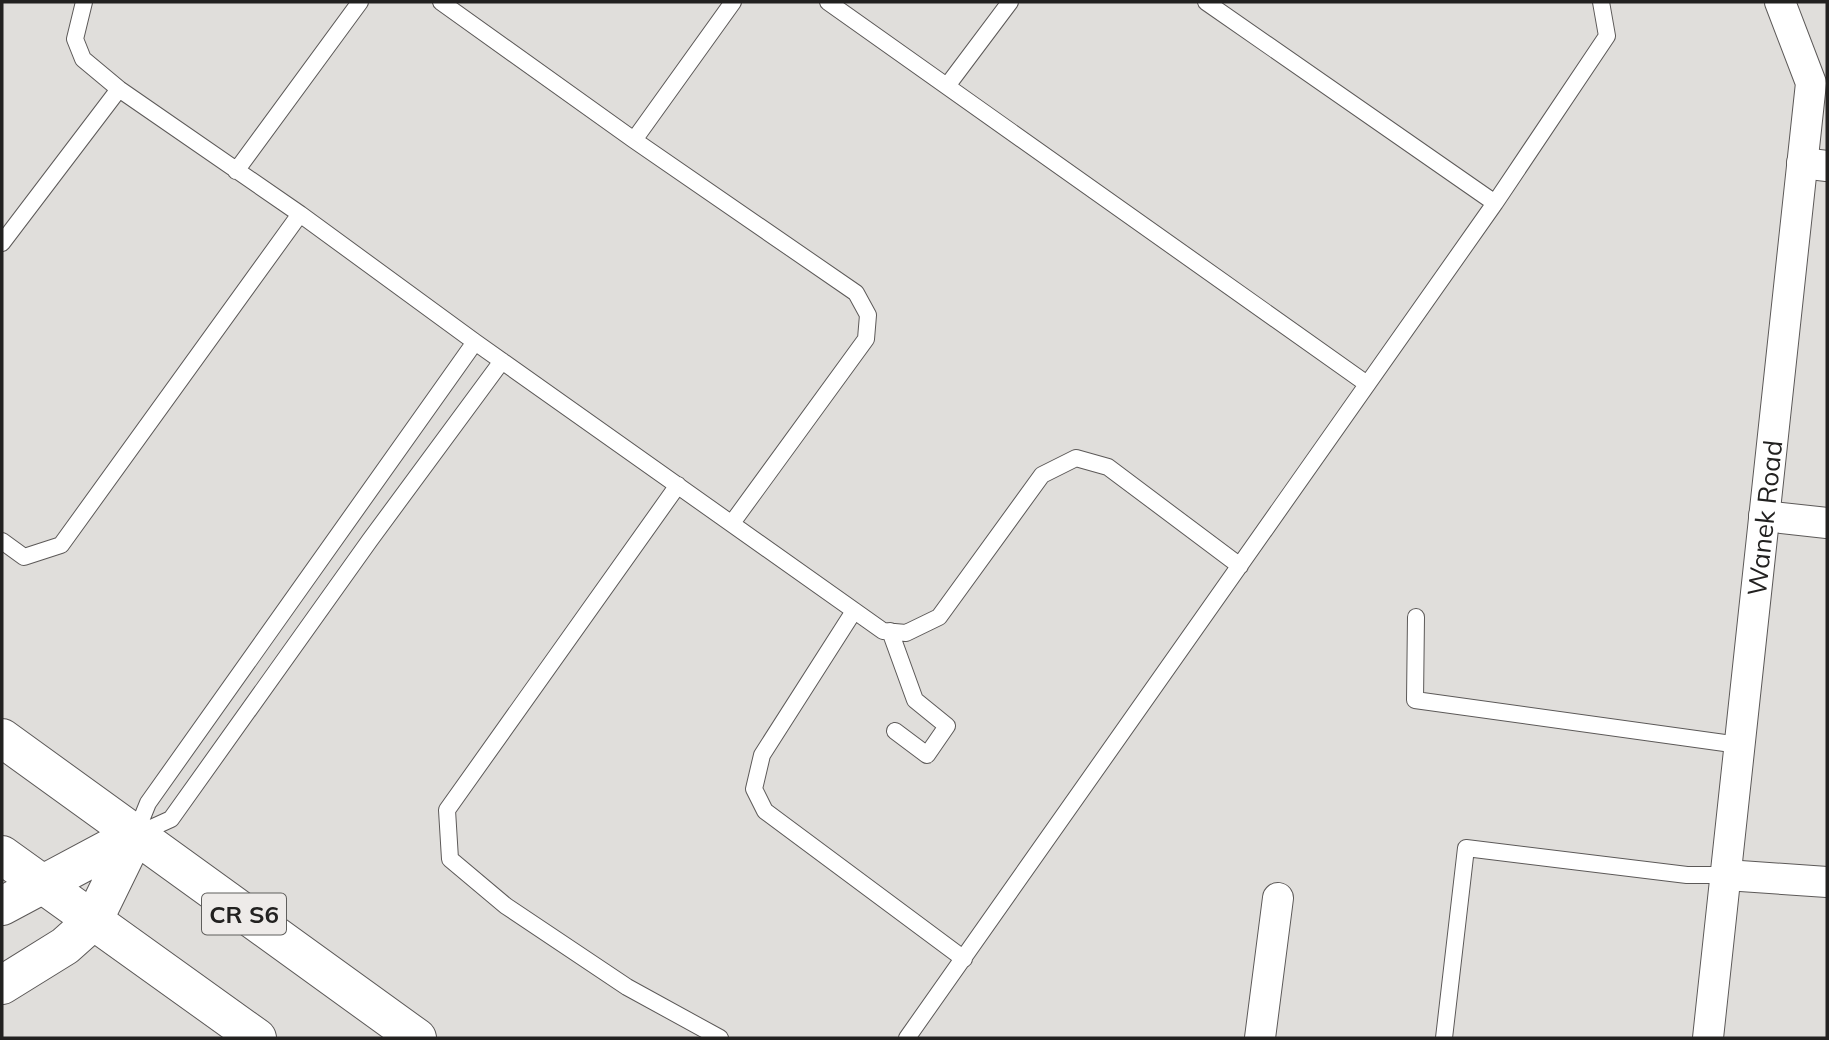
<svg xmlns="http://www.w3.org/2000/svg" width="1829" height="1040" font-family="Mulish,sans-serif">
<style>
.lines{fill:none;stroke-linecap:round;stroke-linejoin:round}
.lane-casing{stroke:#5c5958;stroke-width:18}
.street-casing{stroke:#5c5958;stroke-width:32}
.primary-casing{stroke:#5c5958;stroke-width:40}
.lane{stroke:#fff;stroke-width:16}
.street{stroke:#fff;stroke-width:30}
.primary{stroke:#fff;stroke-width:38}
.labels{text-anchor:middle;dominant-baseline:central;stroke-width:5;stroke-linejoin:round;paint-order:stroke}
.shield{fill:#eeebe9;stroke:#5f5e5c;stroke-width:2}
.shield-label{font-size:24px;font-weight:bold;fill:#222120}
.street-label{font-size:26px;fill:#222120;stroke:#eeebe9}
</style>
<rect width="100%" height="100%" fill="#e0dedb"/>
<g class="lines">
<defs>
<path id="lane" d="M84,2L75,39L83,59L119,89L300,214L475,342L883,631L906,633L939,617L1042,475L1076,458L1108,467L1240,566
M441,2L634,140L856,293L868,315L866,339L732,523
M828,2L1367,384
M1206,2L1495,203
M947,86L1010,2
M634,140L733,2
M236,171L360,2
M2,243L119,89
M678,485L447,810L450,859L506,906L627,987L720,1038
M2,541L24,557L61,545L300,214
M854,611L762,755L754,789L765,811L964,959
M1416,617L1415,700L1739,745
M890,631L915,700L947,726L927,755L895,731
M138,834L171,819L370,540L502,361
M135,835L148,803L475,342
M907,1038L1495,203L1607,36L1601,2
M1444,1038L1466,848L1687,875H1726"/>
<g id="street">
<path d="M1802,163L1827,166"/>
<path d="M1764,516L1827,523"/>
<path d="M1726,875L1827,882"/>
<path d="M1260,1038L1278,898"/>
<path id="s1" d="M1708,1038L1811,83L1780,2"/>
</g>
<path id="primary" d="M2,738L417,1038
M2,855L257,1038
M2,906L135,835
M2,985L65,946L93,921L135,835"/>
</defs>
<use href="#lane" class="lane-casing"/>
<use href="#street" class="street-casing"/>
<use href="#primary" class="primary-casing"/>
<use href="#lane" class="lane"/>
<use href="#street" class="street"/>
<use href="#primary" class="primary"/>
</g>
<g class="labels">
<rect class="shield" x="202" y="893.5" width="84" height="41" rx="5"/>
<g class="shield-label">
<text x="244" y="914">CR S6</text>
</g>
<g class="street-label">
<text stroke="none"><textPath href="#s1" startOffset="523">Wanek Road</textPath></text>
</g>
</g>
<rect width="1829" height="1040" fill="none" stroke="#222120" stroke-width="7"/>
</svg>
